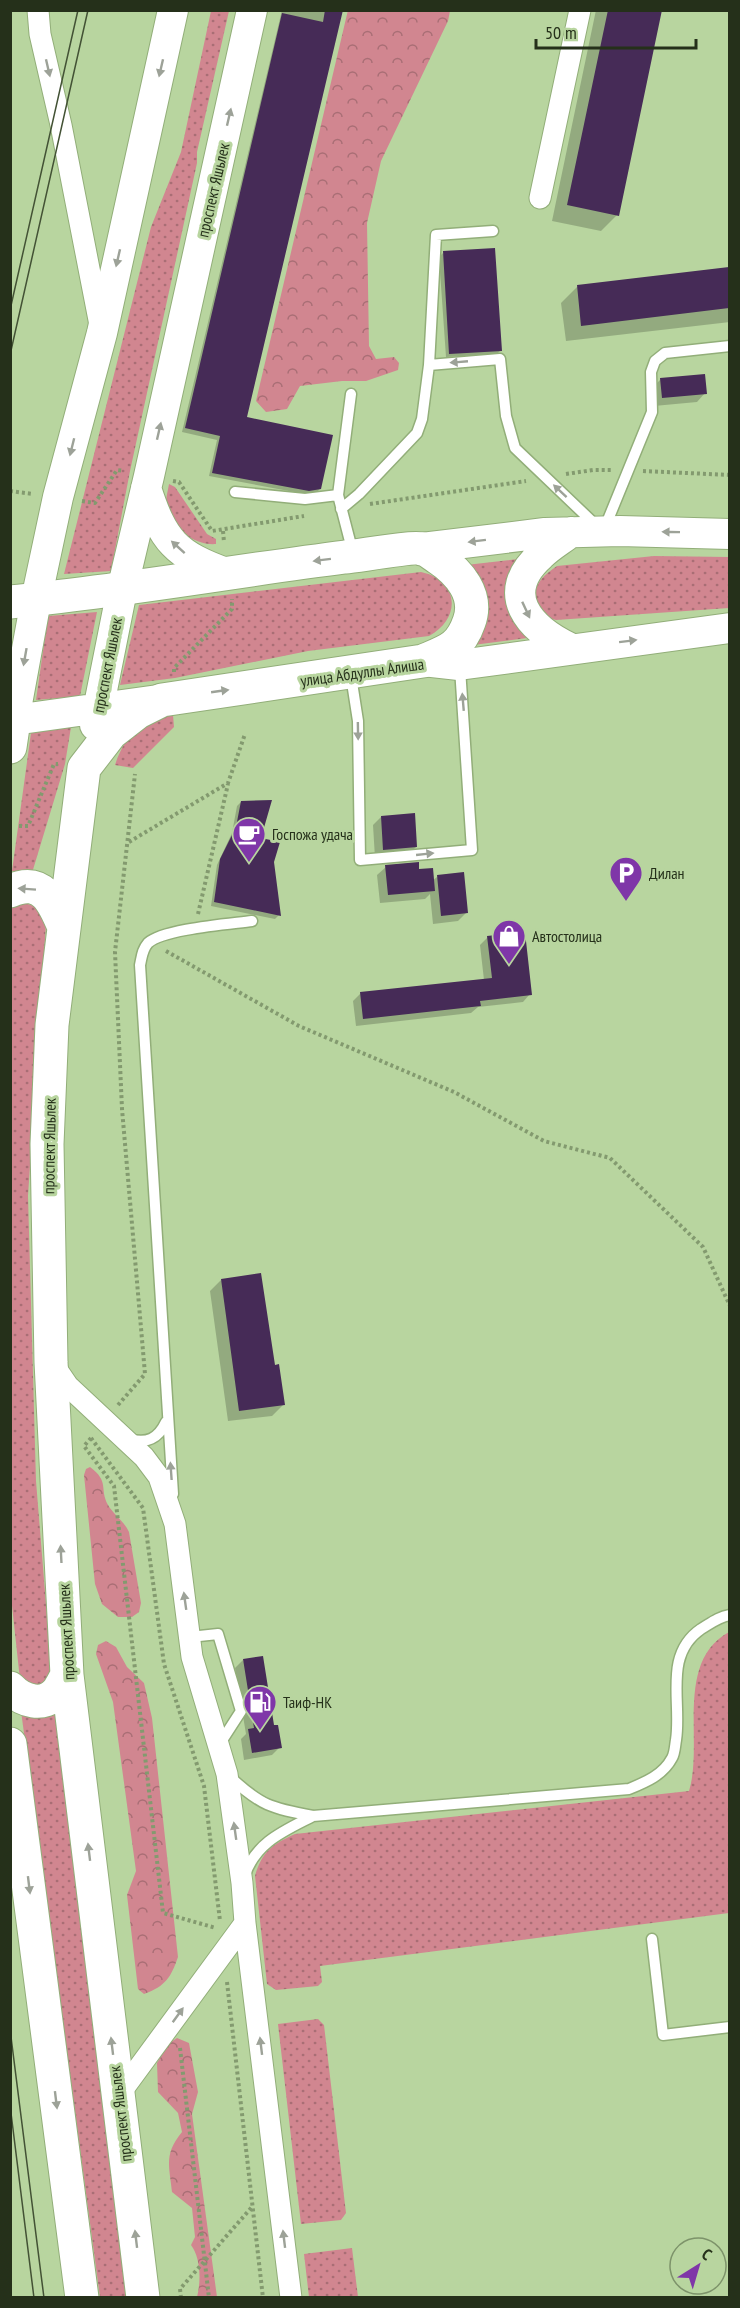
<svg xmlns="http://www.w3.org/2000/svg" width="740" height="2308" font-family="'PT Sans Narrow',sans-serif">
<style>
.grass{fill:url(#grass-dots)}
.forest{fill:url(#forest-crowns)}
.shadow{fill:#0003}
.building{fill:#462b57}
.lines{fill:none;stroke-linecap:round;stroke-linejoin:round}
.lane-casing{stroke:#92ae79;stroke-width:13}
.street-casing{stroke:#92ae79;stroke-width:23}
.secondary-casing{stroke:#92ae79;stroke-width:32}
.primary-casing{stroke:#92ae79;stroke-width:35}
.path{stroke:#839a6f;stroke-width:4;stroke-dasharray:3 3;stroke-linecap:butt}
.lane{stroke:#fff;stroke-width:10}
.street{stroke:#fff;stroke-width:21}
.secondary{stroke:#fff;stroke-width:30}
.primary{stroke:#fff;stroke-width:33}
.tram{stroke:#435235;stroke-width:1.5}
.oneway{fill:#9da298}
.labels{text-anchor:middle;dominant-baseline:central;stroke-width:6;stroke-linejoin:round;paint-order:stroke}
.street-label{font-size:16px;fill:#25301a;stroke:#b8d59f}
.poi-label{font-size:16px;fill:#25301a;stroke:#b8d59f;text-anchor:start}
</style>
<defs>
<pattern id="grass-dots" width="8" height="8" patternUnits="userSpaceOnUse" patternTransform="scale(1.5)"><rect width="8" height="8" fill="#d18690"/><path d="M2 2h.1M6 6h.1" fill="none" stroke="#a96e75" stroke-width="1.8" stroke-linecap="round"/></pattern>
<pattern id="forest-crowns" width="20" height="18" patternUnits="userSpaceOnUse" patternTransform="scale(1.5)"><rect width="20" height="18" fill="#d18690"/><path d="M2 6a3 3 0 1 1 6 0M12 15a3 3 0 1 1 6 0" fill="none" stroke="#a96e75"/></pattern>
</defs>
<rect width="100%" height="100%" fill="#b8d59f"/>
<path class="grass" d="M211,11H229L197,152V163L130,471L111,571L64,574L151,227L181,152Z
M169,484L175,487L207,534L216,539V544C194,546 167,526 166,503C166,497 168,490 169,484Z
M654,556L729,557V608L556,620L545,617L534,596C537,581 544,575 557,566Z
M518,559C499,592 506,608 527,638L473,645L466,565Z
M421,572C459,580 462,618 429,636L308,651L175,678L120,685L139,605Z
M97,612L80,696L36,700L48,616Z
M173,715L174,727L133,768L115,765C126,733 140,721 173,715Z
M71,727L65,764L32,873L12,871L31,733Z
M21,902L41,908L46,924L28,1196L36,1481L52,1678L42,1691L20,1680L10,1587V909Z
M729,1632V1913L320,1966L322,1982L318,1986L276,1990L267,1984L255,1876C262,1851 273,1844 295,1834L689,1791C704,1743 674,1662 729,1632Z
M58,1707L129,2297H100L21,1711Z
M318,2019L324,2025L346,2213L341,2220L301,2224L278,2024Z
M352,2248L358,2297H309L304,2254Z"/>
<path class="forest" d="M348,10L450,11L448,21L381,161L367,223L369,346L376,359L394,357L399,363L398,370L366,381H342L300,386L287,409L266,412L256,401Z
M90,1467C110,1482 99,1488 108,1505C114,1515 124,1521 129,1532L141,1603L139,1612L132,1617H118L102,1604L95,1584L84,1475L86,1469Z
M106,1641L116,1647L127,1667L144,1683L152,1718L178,1957C171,1977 166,1986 144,1994L138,1989L127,1895L136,1871L113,1702L96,1654L98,1645Z
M177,2038L189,2043L198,2092L192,2114L217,2297H197C201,2282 201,2258 191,2245L195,2237L192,2208L172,2192C169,2165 164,2154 182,2132L178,2113L158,2092L157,2063L168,2044Z"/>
<path class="shadow" d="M282,10H341L245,418L320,489L316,493L305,494L209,476L217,440L182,432Z
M596,10H660L617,215L601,231L552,221Z
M443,253L501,350L497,354L446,357L439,257Z
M730,269V322L566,341L561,303L577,287Z
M661,379L705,393L697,402L654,406L652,388Z
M241,802L259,839L273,862L279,915L275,919L211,906L217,865L232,833L237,806Z
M381,817L416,847L408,855L375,858L373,825Z
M386,867L418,871L432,881L437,877L466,913L458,921L433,924L430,894L425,899L380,903L377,875Z
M488,937L530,994L523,1002L478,1007L471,1013L356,1026L353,1001L361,993L484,980L480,945Z
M221,1280L273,1367L283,1405L272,1416L228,1421L210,1291Z
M243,1660L280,1747L272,1755L244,1760L241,1739L246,1734L235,1668Z"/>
<path class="building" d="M325,10H343L247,417L333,435L321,489L309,491L212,473L220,436L185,428L282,13L323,22Z
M608,10H662L619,216L567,205Z
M495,248L502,351L449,354L443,251Z
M729,267V308L581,326L577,285Z
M705,374L707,394L662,398L660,378Z
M272,800L261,838L280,842L274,862L281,916L214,902L220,859L236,827L241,801Z
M415,813L417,847L383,850L381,816Z
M419,862V869L433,868L435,891L388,895L385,865Z
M464,872L468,913L441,916L437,875Z
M525,932L532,995L480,1001L481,1006L363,1019L360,992L492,978L487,936Z
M261,1273L275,1365L279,1364L285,1405L239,1411L221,1279Z
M263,1656L274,1725H278L282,1748L252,1753L248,1729L254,1728L243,1659Z"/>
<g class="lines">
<defs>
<path id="lane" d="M429,365L436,235L493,231
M351,394L338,495L353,553
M235,492L305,499L338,495
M341,509L359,494L417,433L422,419L429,365L500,359L506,416L515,448L603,532L652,412L651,372L655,361L665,353L730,346
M351,676L358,721L360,860L472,850L460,668
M129,1439C147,1444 158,1439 166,1422
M173,1494L140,965C142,956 142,950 148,943C163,929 230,924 252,921
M190,1637L218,1634L241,1711L219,1745
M229,1776C261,1806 271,1808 313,1816
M245,1875C256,1842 284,1831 313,1816L629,1789C646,1782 663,1775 672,1758C675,1753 675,1745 676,1740C682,1702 663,1655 701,1629C711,1623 718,1617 730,1615
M652,1939L663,2035L730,2027"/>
<path id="street" d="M38,10L40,34L61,125L100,325
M540,198L580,10
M53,1364L68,1386L144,1457L159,1477L175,1524L192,1657L227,1774L242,1883L245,1923L291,2298
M118,2096L245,1923"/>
<path id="secondary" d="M146,488C163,541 175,555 229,574
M422,548L545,533L620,531L730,534
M570,648C530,629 497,594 541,555C550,546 561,540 571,532
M423,661L459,665L730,628
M158,700L14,720L36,600L58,497L102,333L173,10
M95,725L122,590L149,476L252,10"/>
<path id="primary" d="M10,602C123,591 234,571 345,557C358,556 414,546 422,549C428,550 433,555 438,558C459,572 479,595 469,622C460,648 447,651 423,661L162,700L138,712L111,733L84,768L52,1025L47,1144L51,1362L67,1675L143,2298
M10,721L14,720L10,747
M10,891C43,876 54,903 64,927
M10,1688C22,1701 44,1708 57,1692C61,1687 64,1680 67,1675
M10,1744L82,2298"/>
</defs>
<use href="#lane" class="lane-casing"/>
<use href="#street" class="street-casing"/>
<use href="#secondary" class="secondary-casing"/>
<use href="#primary" class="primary-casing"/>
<path class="path" d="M643,471L730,475
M566,474L593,470H612
M173,481L179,482L212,531L304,516
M10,491L33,494
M82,501L95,503L117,470L124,471
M370,504L526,481
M223,531L224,542
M174,672V668L232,609V599
M19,826H28L54,764H58
M129,842L228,783L245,734
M198,914L228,784
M166,951L299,1026L454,1092L544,1141L610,1158L703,1247L730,1306
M118,1405L145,1374L122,1109L115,952L135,774
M91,1438L143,1508L164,1664L204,1786L220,1921
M91,1438L84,1446L114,1486L163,1913L216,1928
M227,1982L263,2298
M180,2048L209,2298
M181,2298L180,2289L252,2207"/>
<use href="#lane" class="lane"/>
<use href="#street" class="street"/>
<use href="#secondary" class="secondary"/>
<use href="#primary" class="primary"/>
<path class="tram" d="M10,310L78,10
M10,355L88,10
M10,2029L44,2298
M10,2105L34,2298"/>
</g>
<defs><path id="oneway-solid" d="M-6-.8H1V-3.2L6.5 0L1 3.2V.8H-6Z" transform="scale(1.5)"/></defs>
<g class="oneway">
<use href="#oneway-solid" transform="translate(48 68) rotate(77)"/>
<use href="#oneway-solid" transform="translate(161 68) rotate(103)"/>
<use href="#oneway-solid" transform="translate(229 117) rotate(-77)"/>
<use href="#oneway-solid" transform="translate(118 258) rotate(103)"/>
<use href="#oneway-solid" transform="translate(459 362) rotate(175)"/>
<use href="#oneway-solid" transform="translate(159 431) rotate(-77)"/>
<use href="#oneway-solid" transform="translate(72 447) rotate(104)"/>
<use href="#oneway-solid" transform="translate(560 491) rotate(-137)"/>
<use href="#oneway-solid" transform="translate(671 532) rotate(-179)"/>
<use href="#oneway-solid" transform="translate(477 541) rotate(173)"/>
<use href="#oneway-solid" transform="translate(178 547) rotate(-138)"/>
<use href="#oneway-solid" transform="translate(322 560) rotate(173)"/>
<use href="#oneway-solid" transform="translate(526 610) rotate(65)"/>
<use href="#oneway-solid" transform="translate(628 641) rotate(-7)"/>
<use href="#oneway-solid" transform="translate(25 657) rotate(100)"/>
<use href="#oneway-solid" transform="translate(220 691) rotate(-8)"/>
<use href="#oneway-solid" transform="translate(463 702) rotate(-95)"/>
<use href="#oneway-solid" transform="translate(358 731) rotate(89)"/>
<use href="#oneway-solid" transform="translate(425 854) rotate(-6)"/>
<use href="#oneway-solid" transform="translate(27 889) rotate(-176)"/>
<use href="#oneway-solid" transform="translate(171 1471) rotate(-94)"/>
<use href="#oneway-solid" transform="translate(61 1554) rotate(-93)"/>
<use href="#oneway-solid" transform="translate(185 1601) rotate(-98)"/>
<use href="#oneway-solid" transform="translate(235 1831) rotate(-98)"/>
<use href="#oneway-solid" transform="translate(89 1852) rotate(-97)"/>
<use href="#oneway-solid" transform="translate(29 1885) rotate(83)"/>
<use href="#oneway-solid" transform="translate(178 2015) rotate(-54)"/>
<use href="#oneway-solid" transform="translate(112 2046) rotate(-97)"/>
<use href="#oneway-solid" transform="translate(261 2046) rotate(-97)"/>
<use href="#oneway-solid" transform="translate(56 2100) rotate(83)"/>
<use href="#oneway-solid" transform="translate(136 2239) rotate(-97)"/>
<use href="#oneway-solid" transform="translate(284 2239) rotate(-97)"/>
</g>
<defs>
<symbol id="cafe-pin" viewBox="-11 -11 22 30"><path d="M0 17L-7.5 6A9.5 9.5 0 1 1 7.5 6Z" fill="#7f36a8" stroke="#b8d59f"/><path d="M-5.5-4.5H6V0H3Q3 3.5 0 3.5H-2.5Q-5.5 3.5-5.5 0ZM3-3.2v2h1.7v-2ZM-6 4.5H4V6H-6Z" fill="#fff"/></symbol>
<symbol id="parking-pin" viewBox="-11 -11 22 30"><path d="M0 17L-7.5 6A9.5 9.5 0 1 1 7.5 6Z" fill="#7f36a8" stroke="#b8d59f"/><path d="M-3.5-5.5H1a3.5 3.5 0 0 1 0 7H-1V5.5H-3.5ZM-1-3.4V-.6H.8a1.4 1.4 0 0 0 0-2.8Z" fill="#fff"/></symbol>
<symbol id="shop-pin" viewBox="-11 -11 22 30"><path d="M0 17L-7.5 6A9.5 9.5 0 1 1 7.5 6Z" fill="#7f36a8" stroke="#b8d59f"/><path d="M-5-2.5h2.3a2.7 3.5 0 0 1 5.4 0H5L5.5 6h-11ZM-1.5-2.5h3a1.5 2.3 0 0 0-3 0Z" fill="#fff"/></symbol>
<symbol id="fuel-pin" viewBox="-11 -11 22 30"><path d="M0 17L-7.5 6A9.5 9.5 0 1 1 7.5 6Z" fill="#7f36a8" stroke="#b8d59f"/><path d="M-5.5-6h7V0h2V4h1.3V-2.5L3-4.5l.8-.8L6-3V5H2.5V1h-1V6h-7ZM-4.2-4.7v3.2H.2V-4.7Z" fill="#fff"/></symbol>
</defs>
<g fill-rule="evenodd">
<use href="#cafe-pin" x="230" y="815" width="38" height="52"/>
<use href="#parking-pin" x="607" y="854" width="38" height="52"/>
<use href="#shop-pin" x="490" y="917" width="38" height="52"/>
<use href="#fuel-pin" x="241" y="1683" width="38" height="52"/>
</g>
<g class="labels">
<g class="street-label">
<text transform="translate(213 190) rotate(-77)">проспект Яшьлек</text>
<text transform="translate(107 665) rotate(-79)">проспект Яшьлек</text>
<text transform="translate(362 672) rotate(-8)">улица Абдуллы Алиша</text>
<text transform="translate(49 1146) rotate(-89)">проспект Яшьлек</text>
<text transform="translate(66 1632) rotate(-93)">проспект Яшьлек</text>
<text transform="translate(120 2114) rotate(-97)">проспект Яшьлек</text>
</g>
<g class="poi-label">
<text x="272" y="834">Госпожа удача</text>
<text x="649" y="873">Дилан</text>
<text x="532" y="936">Автостолица</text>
<text x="283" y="1702">Таиф-НК</text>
</g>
</g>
<rect width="740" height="2308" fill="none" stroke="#25301a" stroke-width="24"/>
<g transform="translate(698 2266) rotate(37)"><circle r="28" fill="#b8d59f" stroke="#7d936a" stroke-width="1.5"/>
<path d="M0-4.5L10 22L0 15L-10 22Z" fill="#7f36a8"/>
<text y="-9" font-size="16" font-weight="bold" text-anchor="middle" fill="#25301a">С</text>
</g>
<path d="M536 39v9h160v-9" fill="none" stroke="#25301a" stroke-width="3"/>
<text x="545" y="39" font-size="18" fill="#25301a" stroke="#b8d59f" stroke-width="4.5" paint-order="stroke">50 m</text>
</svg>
